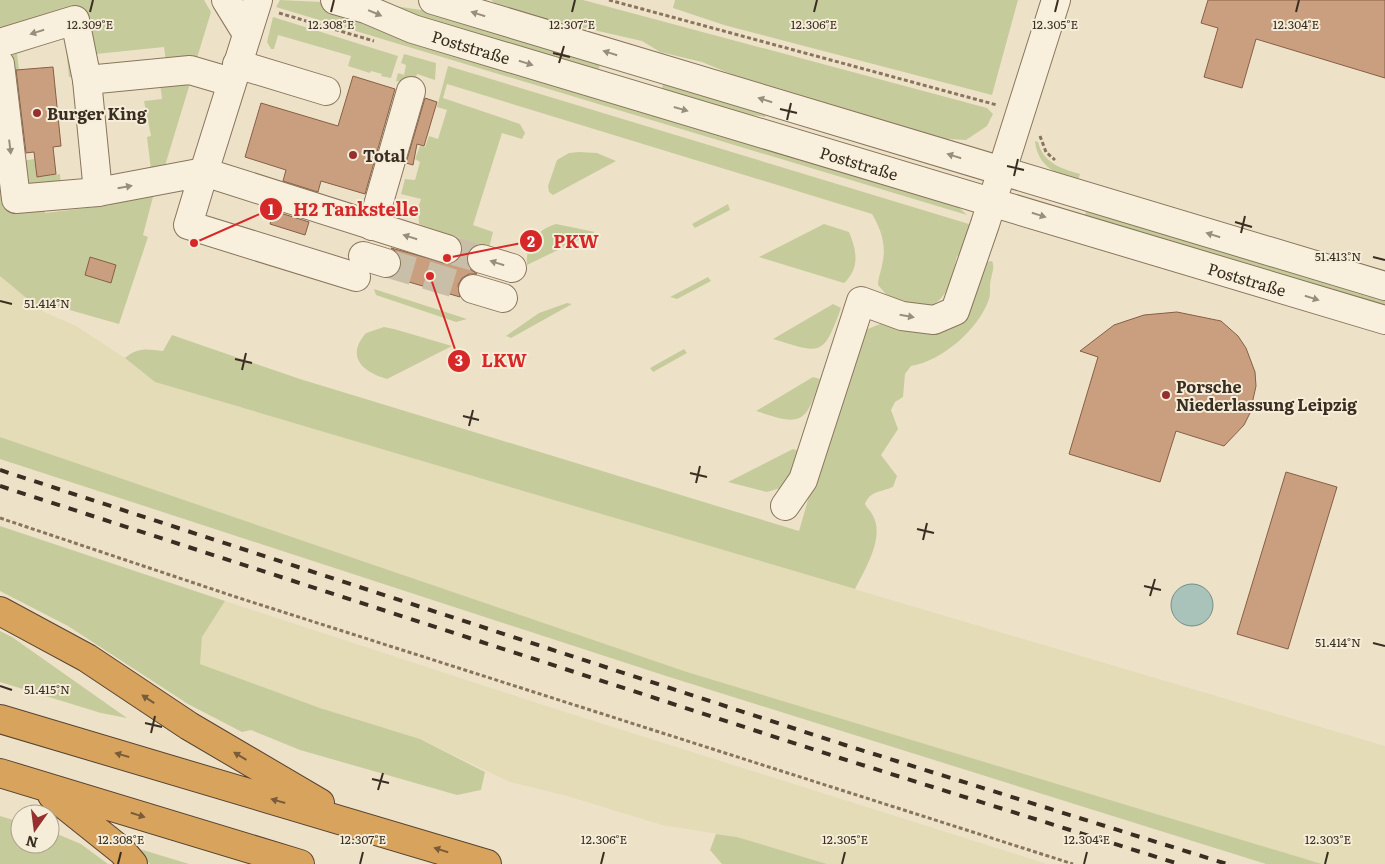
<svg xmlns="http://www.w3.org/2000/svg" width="1385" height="864" font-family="Literata,serif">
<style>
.farmland{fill:#e3dcb6}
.green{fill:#c6cb9c}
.water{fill:#a9c2ba;stroke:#709088}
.building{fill:#ca9f80;stroke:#875f44}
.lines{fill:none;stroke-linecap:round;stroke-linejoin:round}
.minor-tunnel{stroke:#c9bea7;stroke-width:28;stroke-dasharray:28 14;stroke-linecap:butt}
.minor-casing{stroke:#89755e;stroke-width:30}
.highway-casing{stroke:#574331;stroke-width:30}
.path{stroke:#89755e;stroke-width:3;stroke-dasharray:4 2.5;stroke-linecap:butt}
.minor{stroke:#f8f0dc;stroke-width:28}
.highway{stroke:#d8a35d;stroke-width:28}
.rail{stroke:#3a2d21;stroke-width:4;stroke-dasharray:9 9;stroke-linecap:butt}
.oneway{fill:#998e7e}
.oneway2{fill:#795c39}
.ticks{fill:none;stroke:#3a2d21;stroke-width:2}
.poi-dot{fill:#963030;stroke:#f5edd8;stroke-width:2}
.labels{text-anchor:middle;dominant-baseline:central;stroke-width:4;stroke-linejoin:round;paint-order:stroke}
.street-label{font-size:16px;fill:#3a2d21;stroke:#f5edd8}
.poi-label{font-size:16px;font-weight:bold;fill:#3a2d21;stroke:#f5edd8;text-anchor:start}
.ticks-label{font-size:12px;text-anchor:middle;fill:#3a2d21;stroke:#f5edd8;stroke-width:4;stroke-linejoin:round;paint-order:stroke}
.leader{fill:none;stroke:#d62828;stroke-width:2}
.callout-dot{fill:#d62828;stroke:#f5edd8;stroke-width:2}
.mark-label{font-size:15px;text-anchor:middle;font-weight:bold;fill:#fff}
.callout-label{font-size:18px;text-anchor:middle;font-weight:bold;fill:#d62828;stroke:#f5edd8;stroke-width:4;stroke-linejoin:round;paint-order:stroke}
</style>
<rect width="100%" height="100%" fill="#ede2c8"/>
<path class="farmland" d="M0,276L42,311L76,326L125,358L155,382L1385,746V864H1322L687,672L0,437Z
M225,601L540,704L1047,864H827L737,837L662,825L567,796L510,782L420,739L320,708L199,664L202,637Z"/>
<path class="green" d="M0,0H204L211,12L197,58L166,62L164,47L96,54L98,69L88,31L0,37Z
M280,0L322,2L956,205L967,215L276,7Z
M491,0H583L987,108L993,114L987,126L966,140L931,138L748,81L702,62L660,52L642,41L501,9Z
M675,0H1018L992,95L724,25L673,8Z
M388,5L428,11L600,64L598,72L387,9Z
M273,17L398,56L391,78L381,76L382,74L371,71L370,73L348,66L351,56L278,35L274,49H271L267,42Z
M64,30L77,76L69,77L65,38L17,54L19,70L11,71V51Z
M404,54L436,63L435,80L417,74L414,85L396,81L398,73L404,75L406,65L401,63Z
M448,66L969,224L970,231L964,258L957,256C953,273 949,301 928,306C918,308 902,303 892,301L878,285C878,278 881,272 882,265C887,246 881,229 872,214L447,84L443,98L520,124L525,133L522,139L502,133L473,225L493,232L489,248L419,224L418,208L421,199L401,194L405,179L415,180L420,162L415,159L420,146L425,147L429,136L438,139L447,110L437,107Z
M191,80L164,169L151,170L147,137L151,136L144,101L162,99L160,83Z
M664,81L766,112L765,117L729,111L661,91Z
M1035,141L1038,142C1043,163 1062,169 1080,174L1078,181C1056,174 1038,167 1035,141Z
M579,152L597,153L616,161L553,195L549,192L548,186L557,160L569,153Z
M35,159L37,177L60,174L61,189L22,192L20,161Z
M0,178L44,205L45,213L111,205L110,196L154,193L143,235L148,237L119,324L45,303L42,311L0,276Z
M728,204L730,210L695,228L692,224Z
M1087,209L1385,298V308L1084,218Z
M556,224L595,232L527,265C525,244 538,229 556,224Z
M824,224L849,232C857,251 860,268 844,283L759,257Z
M992,261C995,268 992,272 991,279C989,286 991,293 989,299C979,329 942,361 911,366L905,374L903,397L895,402L891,410L898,429L881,455L897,476L893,487C881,492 870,491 865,504C867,508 870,510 872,514C886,536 865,569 855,589L155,382L125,358C137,347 148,349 163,351L172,335L300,379L799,531L849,358L863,331L885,322L932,332L946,331L958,322L985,262Z
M708,277L711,281L677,299L670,297Z
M374,289L467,319L456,322L376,295Z
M567,303L572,304L511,338L506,336L539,313Z
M833,304L841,308C823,357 822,354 773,339Z
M384,327L394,329L452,346L387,379C363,372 345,357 366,333Z
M684,349L687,353L653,372L650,368Z
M813,377L820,379C806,425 801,426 756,411Z
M0,437L687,672L1322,864H1266L663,675L0,459Z
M793,449L799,451L794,471L784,487L767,492L728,482Z
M0,526L225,601L202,637L200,664L320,708L420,739L485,772L481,790L457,795L300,750L251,730L242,732L188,704L68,626L0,591Z
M0,631L12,637L127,718L101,713L0,682Z
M0,816L20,822V844H50V831L81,844L108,864H0Z
M716,834L737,837L827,864H722L710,850Z
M133,847L189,864H150Z"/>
<path class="water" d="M1171 605a21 21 0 1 1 42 0a21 21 0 1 1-42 0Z"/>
<path class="building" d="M1208,0H1385V78L1256,39L1242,88L1204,77L1218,28L1201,23Z
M53,67L61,146L53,147L56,174L37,177L34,152L26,153L16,70Z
M353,76L395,89L365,194L321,181L318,192L283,181L286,170L245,157L261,103L338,126Z
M425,98L437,102L424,146L417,144L413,165L406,163Z
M274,211L309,222L305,235L270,224Z
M462,245L471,248L467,255V263L470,269L477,274H469L462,278L458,285L460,297L392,277L401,268V260L398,253L391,248L450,264L457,261L462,254Z
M90,257L116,265L111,283L85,275Z
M1177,312L1221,321L1238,336L1246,348L1255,372L1256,386L1250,413L1244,425L1224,446L1176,431L1160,482L1069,454L1098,357L1080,351L1114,325L1144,315Z
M1286,472L1337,487L1288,649L1237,634Z"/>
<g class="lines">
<path class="minor-tunnel" d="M447,249L482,259
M386,263L473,289"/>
<defs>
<g id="minor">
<path d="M226,0L247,34"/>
<path d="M258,0L204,172L447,249"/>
<path id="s1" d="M335,0L366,9L413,29L1385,320"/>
<path d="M433,0L1385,286"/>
<path d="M0,43L75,20L87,80"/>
<path d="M0,64L16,199L98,192L204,172L188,225L356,277"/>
<path d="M237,64L326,91"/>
<path d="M98,192L87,80L190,70L231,82"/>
<path d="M372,226L411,91"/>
<path d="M363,256L386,263"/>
<path d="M482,259L512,268"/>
<path d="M473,289L503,298"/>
<path d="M785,506L803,480L861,301L902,316L934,320L955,311L985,224L1056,0"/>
</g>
<path id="highway" d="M0,611L87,658L189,726L320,803
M0,719L487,864
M0,773L300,864
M52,795L122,851L133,864"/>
</defs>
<use href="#minor" class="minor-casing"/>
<use href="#highway" class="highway-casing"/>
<path class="path" d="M609,0L997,105
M279,13L374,41
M1040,136L1046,152L1055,160
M0,518L236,597L1073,864"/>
<use href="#minor" class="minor"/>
<use href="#highway" class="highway"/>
<path class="rail" d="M0,470L845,745L1227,864
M0,486L840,758L1179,864"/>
</g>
<defs><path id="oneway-solid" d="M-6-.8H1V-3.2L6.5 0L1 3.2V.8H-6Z" transform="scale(1.25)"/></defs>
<g class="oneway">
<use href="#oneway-solid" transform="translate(375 13) rotate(23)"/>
<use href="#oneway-solid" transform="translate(478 14) rotate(-163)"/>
<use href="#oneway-solid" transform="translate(37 32) rotate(163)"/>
<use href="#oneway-solid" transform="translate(610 53) rotate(-163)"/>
<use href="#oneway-solid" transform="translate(526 63) rotate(17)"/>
<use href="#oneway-solid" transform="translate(765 100) rotate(-163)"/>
<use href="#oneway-solid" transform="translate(681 109) rotate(16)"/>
<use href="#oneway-solid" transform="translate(10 147) rotate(83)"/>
<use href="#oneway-solid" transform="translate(954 156) rotate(-163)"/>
<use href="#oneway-solid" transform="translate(125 187) rotate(-10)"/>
<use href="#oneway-solid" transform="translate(1039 215) rotate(17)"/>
<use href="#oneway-solid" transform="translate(1213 235) rotate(-163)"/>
<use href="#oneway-solid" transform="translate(410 237) rotate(-163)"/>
<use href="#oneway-solid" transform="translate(497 263) rotate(-163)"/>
<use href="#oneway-solid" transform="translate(1312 298) rotate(17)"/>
<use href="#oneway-solid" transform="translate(907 316) rotate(10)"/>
</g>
<g class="oneway2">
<use href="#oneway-solid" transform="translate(148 699) rotate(-147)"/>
<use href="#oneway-solid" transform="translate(122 755) rotate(-164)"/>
<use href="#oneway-solid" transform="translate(240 756) rotate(-149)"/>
<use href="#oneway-solid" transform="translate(278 801) rotate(-164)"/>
<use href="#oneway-solid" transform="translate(138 815) rotate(17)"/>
<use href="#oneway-solid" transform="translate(441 850) rotate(-163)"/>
</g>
<path class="ticks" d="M90,12L93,0M331,12L334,0M572,12L575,0M814,12L817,0M1055,12L1058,0M1296,12L1299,0M553,53L570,57M559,63L564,46M780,109L797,113M787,120L791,103M1007,166L1024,170M1014,176L1018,159M1235,222L1252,227M1241,233L1245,216M1373,257L1385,260M0,301L12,304M235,359L252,363M242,370L246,353M463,416L479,420M469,426L473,410M690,473L707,477M696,483L700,466M917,529L934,533M923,540L927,523M1144,586L1161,590M1150,596L1155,579M1373,643L1385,646M0,686L12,690M145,723L162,727M151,733L155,716M372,779L389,783M378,790L383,773M118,864L121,852M360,864L363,852M601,864L604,852M842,864L845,852M1084,864L1087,852M1325,864L1328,852"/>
<g class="poi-dot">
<circle cx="37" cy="113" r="5"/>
<circle cx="353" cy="155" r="5"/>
<circle cx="1166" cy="395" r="5"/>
</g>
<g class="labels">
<g class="street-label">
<text stroke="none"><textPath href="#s1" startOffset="144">Poststraße</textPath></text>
<text stroke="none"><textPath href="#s1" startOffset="549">Poststraße</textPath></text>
<text stroke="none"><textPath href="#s1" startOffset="954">Poststraße</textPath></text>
</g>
<g class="poi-label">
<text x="47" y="113">Burger King</text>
<text x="363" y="155">Total</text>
<text x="1176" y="386">Porsche<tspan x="1176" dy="18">Niederlassung Leipzig</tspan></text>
</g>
</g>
<g class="ticks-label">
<text x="90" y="29">12.309°E</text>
<text x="331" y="29">12.308°E</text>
<text x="572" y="29">12.307°E</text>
<text x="814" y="29">12.306°E</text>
<text x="1055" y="29">12.305°E</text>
<text x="1296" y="29">12.304°E</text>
<text x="1338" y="261">51.413°N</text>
<text x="47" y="308">51.414°N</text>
<text x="1338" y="647">51.414°N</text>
<text x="47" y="694">51.415°N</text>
<text x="121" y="844">12.308°E</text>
<text x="363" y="844">12.307°E</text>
<text x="604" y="844">12.306°E</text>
<text x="845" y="844">12.305°E</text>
<text x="1087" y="844">12.304°E</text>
<text x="1328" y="844">12.303°E</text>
</g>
<path class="leader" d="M194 243L271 209M447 258L531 241M430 276L459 361"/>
<g class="callout-dot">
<circle cx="194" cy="243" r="5"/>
<circle cx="447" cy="258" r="5"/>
<circle cx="430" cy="276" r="5"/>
<circle cx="271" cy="209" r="12"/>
<circle cx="531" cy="241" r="12"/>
<circle cx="459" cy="361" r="12"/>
</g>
<g class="mark-label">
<text x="271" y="215">1</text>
<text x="531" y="247">2</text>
<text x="459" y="366">3</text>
</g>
<g class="callout-label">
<text x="356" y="216">H2 Tankstelle</text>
<text x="576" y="248">PKW</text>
<text x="504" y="367">LKW</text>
</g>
<g transform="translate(35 829) rotate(194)"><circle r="24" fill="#f5edd8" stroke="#aaa08f"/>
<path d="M0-4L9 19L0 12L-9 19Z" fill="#963030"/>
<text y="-8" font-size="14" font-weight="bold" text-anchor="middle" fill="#3a2d21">N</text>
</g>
</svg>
